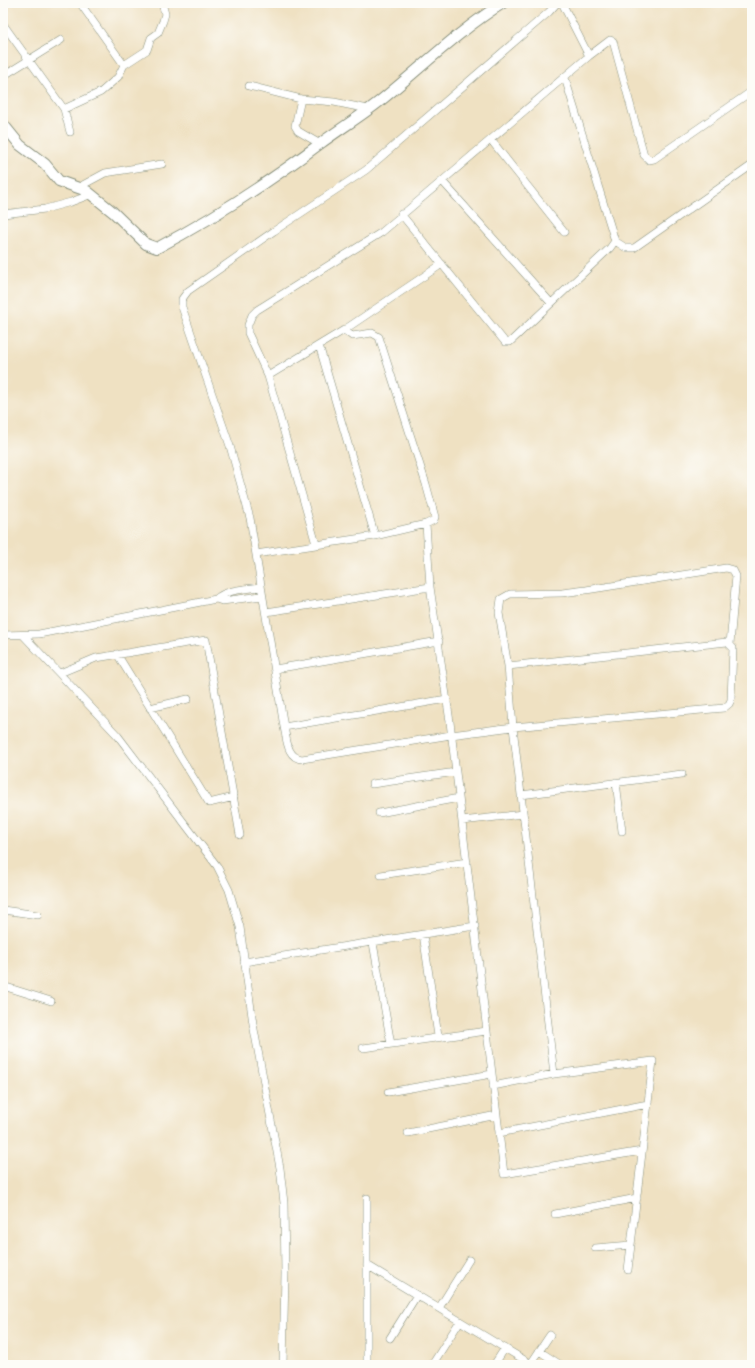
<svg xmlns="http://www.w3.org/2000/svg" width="755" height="1368" font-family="'Balsamiq Sans',sans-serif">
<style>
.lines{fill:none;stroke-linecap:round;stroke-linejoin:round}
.street-casing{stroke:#878f7b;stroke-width:8}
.secondary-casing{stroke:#878f7b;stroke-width:12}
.street{stroke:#fff;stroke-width:7}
.secondary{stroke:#fff;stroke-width:10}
</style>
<rect width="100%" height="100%" fill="#fdfcf7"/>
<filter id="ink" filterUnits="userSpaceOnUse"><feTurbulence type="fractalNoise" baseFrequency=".025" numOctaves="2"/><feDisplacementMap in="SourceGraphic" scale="8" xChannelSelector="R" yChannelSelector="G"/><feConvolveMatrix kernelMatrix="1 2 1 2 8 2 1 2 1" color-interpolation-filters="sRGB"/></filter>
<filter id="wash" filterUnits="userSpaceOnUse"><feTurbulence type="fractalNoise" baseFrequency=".012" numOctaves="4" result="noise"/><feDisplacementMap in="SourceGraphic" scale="16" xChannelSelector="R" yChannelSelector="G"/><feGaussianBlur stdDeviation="0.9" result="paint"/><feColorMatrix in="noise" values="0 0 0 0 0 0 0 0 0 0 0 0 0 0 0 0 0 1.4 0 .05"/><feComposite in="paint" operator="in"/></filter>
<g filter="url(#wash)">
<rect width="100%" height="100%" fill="#efe1c2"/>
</g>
<g filter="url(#ink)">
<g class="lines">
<defs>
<path id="street" d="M80,3L124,65
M3,24L64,109L70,132
M589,56L610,40L613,41L644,155L649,160L654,159L752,91
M3,76L61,40
M249,86L301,99L334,102L368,109
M301,99L295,126L298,131L320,144
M64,109L101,92L118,77L124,65L147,50L151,38L158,33L163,21L165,14L162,3
M491,140L564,232
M443,182L551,303
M79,187L105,173L162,164
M3,214L45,209L71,202L92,194
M401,214L505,342H510L610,248L615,241L565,78
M615,241L626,248H634L752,165
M344,330L352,336L372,333L379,337L426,484L435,517L434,520L426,524
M319,345L375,536
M268,376L344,330L442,264
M316,544L268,376L248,333V325L252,315L257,310L382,232L589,56L562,3
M256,554L375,536L426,524L430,587L450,722L504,1174L642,1151
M216,599C227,589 247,589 261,587
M266,612L430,587
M3,635L39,634L216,599L222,601L262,596
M24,636L118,736L217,866L229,890L240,927L253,1024L280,1168L284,1203L285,1274L283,1365
M117,654L209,803L234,797
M508,666L499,613L501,599L510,594L562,593L586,590L726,568L733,570L736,576L730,644
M275,669L439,641
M60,673L96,658L206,640L240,835
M150,708L188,699
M284,727L447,699
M616,782L622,831
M372,784L456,772
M521,795L682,774
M379,813L459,798
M462,821L523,814
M381,875L467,862
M3,910L38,915
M423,934L438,1036
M373,943L391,1044
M244,962L475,926
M3,986L51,1001
M363,1048L487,1031
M554,1074L513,727L508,666L727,642L733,648L731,700L729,704L724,708L513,727L451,735L302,759C287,758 287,740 284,727L250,518L230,446L182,307V299L188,291L274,231L366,170L549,12L557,3
M493,1086L554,1074L653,1061L628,1270
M388,1092L492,1074
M408,1133L497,1115
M499,1133L648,1104
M367,1198V1365
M555,1214L637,1198
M595,1248L631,1245
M367,1265L531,1364
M439,1308L469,1260
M390,1338L417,1295
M539,1351L561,1365
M432,1365L460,1321
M494,1365L505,1348
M530,1365L550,1335"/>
<path id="secondary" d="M3,124L20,145L45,164L59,181L87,191L113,212L146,244L157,248C214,218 269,182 321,143C340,129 361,116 380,101C421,68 458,31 503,3"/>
</defs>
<use href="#street" class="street-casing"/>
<use href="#secondary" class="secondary-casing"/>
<use href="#street" class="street"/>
<use href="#secondary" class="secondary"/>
</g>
</g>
<rect width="755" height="1368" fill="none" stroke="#fdfcf7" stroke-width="16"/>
</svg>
